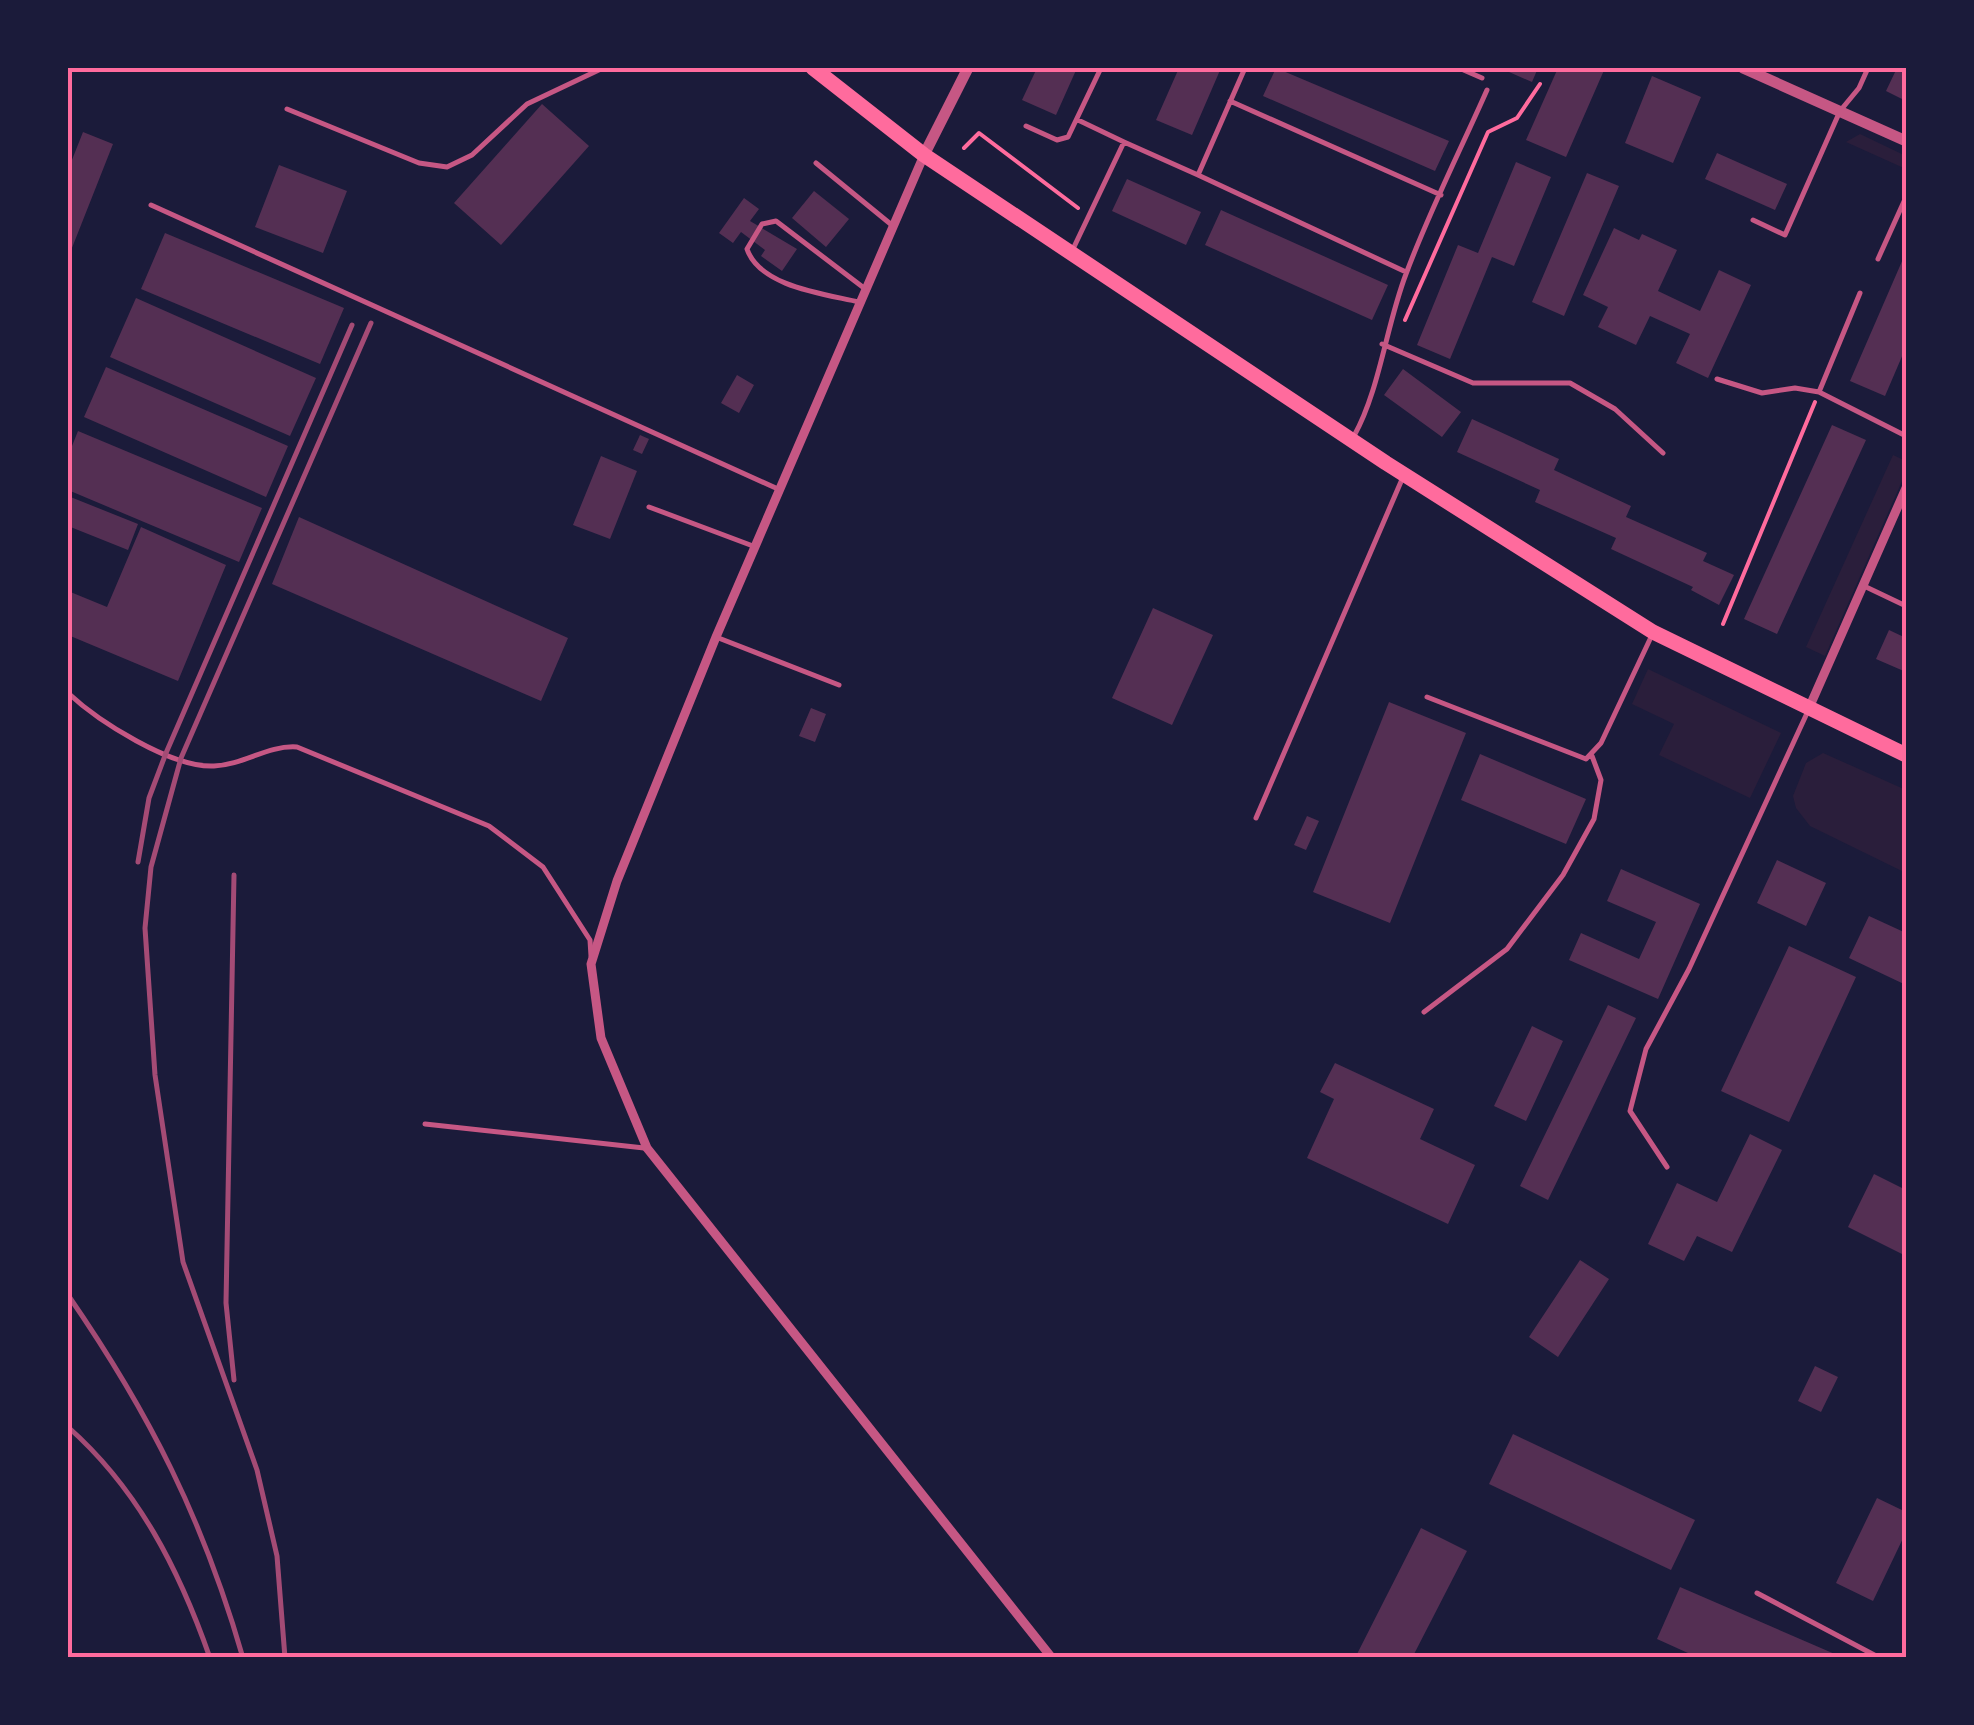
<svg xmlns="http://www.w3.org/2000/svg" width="1974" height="1725" font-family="'Fira Sans Condensed',sans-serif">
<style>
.green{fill:#2a1e3b}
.building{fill:#542f53}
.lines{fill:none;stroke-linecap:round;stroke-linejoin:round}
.path{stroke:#ff6b9d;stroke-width:4}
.service{stroke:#c65784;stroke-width:5}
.minor{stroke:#c65784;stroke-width:9}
.tertiary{stroke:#c65784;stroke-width:11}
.trunk{stroke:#ff6b9d;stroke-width:15}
.rail{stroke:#a44b75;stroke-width:5}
.neatline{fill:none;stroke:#ff6b9d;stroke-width:4}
</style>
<rect width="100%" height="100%" fill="#1b1b3a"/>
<path class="green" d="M1860,134L1906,156V169L1846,142Z
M1893,455L1906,461V472L1825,656L1806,647Z
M1648,669L1781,733L1750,798L1659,755L1674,724L1632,704Z
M1823,753L1906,790V873L1810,826L1796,808L1793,796L1806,763Z"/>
<path class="building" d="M1037,68H1077L1056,115L1022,100Z
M1179,68H1221L1192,135L1156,120Z
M1276,68L1449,141L1435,171L1263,96Z
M1500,68H1538L1532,82Z
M1558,68H1605L1566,157L1526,140Z
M1897,68H1906V101L1886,91Z
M1652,76L1701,97L1673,163L1625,143Z
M542,104L589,146L501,245L454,203Z
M83,132L113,144L68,258V170Z
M1717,153L1787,184L1775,210L1705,179Z
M1516,162L1551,177L1514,266L1492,257L1450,359L1417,345L1458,245L1478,253Z
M279,165L347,191L323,253L255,227Z
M1587,173L1619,186L1564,316L1532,302Z
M1127,179L1201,212L1186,245L1112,211Z
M814,191L849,219L826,247L792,218Z
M744,198L759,209L750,221L797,249L782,271L761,256L765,250L741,232L733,243L719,233Z
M1221,210L1388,285L1372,320L1205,245Z
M1614,228L1639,240L1642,234L1677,250L1658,291L1700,311L1719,270L1751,285L1708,378L1676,363L1690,334L1650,316L1636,345L1598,327L1608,307L1583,295Z
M165,233L344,308L320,364L141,289Z
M1906,252V347L1885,396L1850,381Z
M136,298L316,378L290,436L110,357Z
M106,367L288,446L266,497L84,417Z
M1403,369L1461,412L1442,437L1384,395Z
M737,375L754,385L739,413L721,403Z
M1472,419L1559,459L1554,470L1631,506L1626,517L1707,553L1703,561L1734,575L1719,605L1691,590L1693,587L1611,549L1616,538L1535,502L1540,490L1457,452Z
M1832,425L1866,440L1777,634L1744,619Z
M78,431L262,508L239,562L68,490V456Z
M640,435L649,439L642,454L633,450Z
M601,456L637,471L610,539L573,525Z
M68,496L138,524L128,550L68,526Z
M299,517L568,638L541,701L272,584Z
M141,527L226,565L178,681L68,635V591L107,607Z
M1153,608L1213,635L1172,725L1112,698Z
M1889,630L1906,638V672L1876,659Z
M1389,702L1466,733L1390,923L1313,892Z
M811,708L826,714L815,742L799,736Z
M1480,754L1586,799L1566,844L1461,800Z
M1307,816L1319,821L1306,850L1294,845Z
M1777,860L1826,883L1806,926L1757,903Z
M1621,869L1700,904L1658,999L1569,960L1581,933L1639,959L1656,922L1607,901Z
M1869,916L1906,933V985L1849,958Z
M1789,946L1856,977L1789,1122L1721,1091Z
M1608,1005L1636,1018L1548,1200L1520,1186Z
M1532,1026L1563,1041L1526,1121L1494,1106Z
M1335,1063L1434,1109L1420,1139L1475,1165L1448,1224L1307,1158L1334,1099L1320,1092Z
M1750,1134L1782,1150L1732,1252L1697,1236L1684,1261L1648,1244L1677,1183L1717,1202Z
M1874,1174L1906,1190V1256L1848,1227Z
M1580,1260L1609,1279L1558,1357L1529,1337Z
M1815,1366L1838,1377L1821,1412L1798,1401Z
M1513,1434L1695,1520L1671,1570L1489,1484Z
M1877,1498L1906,1512V1532L1873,1601L1836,1583Z
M1421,1528L1467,1551L1412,1658H1355Z
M1680,1587L1844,1658H1699L1657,1639Z"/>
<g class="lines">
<path class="path" d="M964,148L979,133L1078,208
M1405,320L1488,132L1517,118L1540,84
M1723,624L1815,402"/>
<path class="service" d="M1459,68L1482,78
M1230,101L1441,195
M287,109L419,163L447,167L472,155L527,104L603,68
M1078,120L1124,142
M1026,126L1057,140L1068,137L1101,68
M816,163L893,226
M1198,175L1406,272
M151,205L778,489
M1753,220L1785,235L1840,111L1859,88L1868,68
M1073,249L1124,142L1198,175L1245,68
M1878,259L1906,197
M859,302C825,294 760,287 747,249L762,224L776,221L864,288
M1382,344L1473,383H1570L1615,409L1663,453
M1717,379L1762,393L1795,388L1819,392L1906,436
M1819,392L1860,293
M1354,436C1380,389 1386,326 1406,274C1429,212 1460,151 1487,90
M649,507L753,546
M1864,586L1906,606
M716,637L839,685
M68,693C98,721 171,768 214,766C244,765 267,745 297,747L489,826L543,867L590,940L591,956
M1427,697L1586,759L1601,743L1652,635
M1256,818L1403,477
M1424,1012L1507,949L1563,875L1594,819L1601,780L1592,756
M425,1124L644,1148
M1667,1167L1630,1111L1646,1049L1689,969L1808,711
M1757,1593L1880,1658"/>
<path class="minor" d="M924,155L716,637L617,881L591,964L601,1038L647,1148L1052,1658
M1809,708L1906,488"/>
<path class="tertiary" d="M1743,68L1906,141
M924,155L968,68"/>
<path class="trunk" d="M813,68L924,155L1386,463L1653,632L1906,755"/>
<path class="rail" d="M138,862L149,798L166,753L352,325
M68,1295C150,1414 203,1519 243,1658
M234,1380L226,1303L234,875
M68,1427C138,1489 179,1569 210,1658
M285,1658L277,1556L257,1470L183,1262L155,1075L145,928L151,867L181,758L371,323"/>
</g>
<rect width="1974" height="1725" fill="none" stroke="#1b1b3a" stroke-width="140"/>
<rect x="70" y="70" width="1834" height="1585" class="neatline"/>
</svg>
